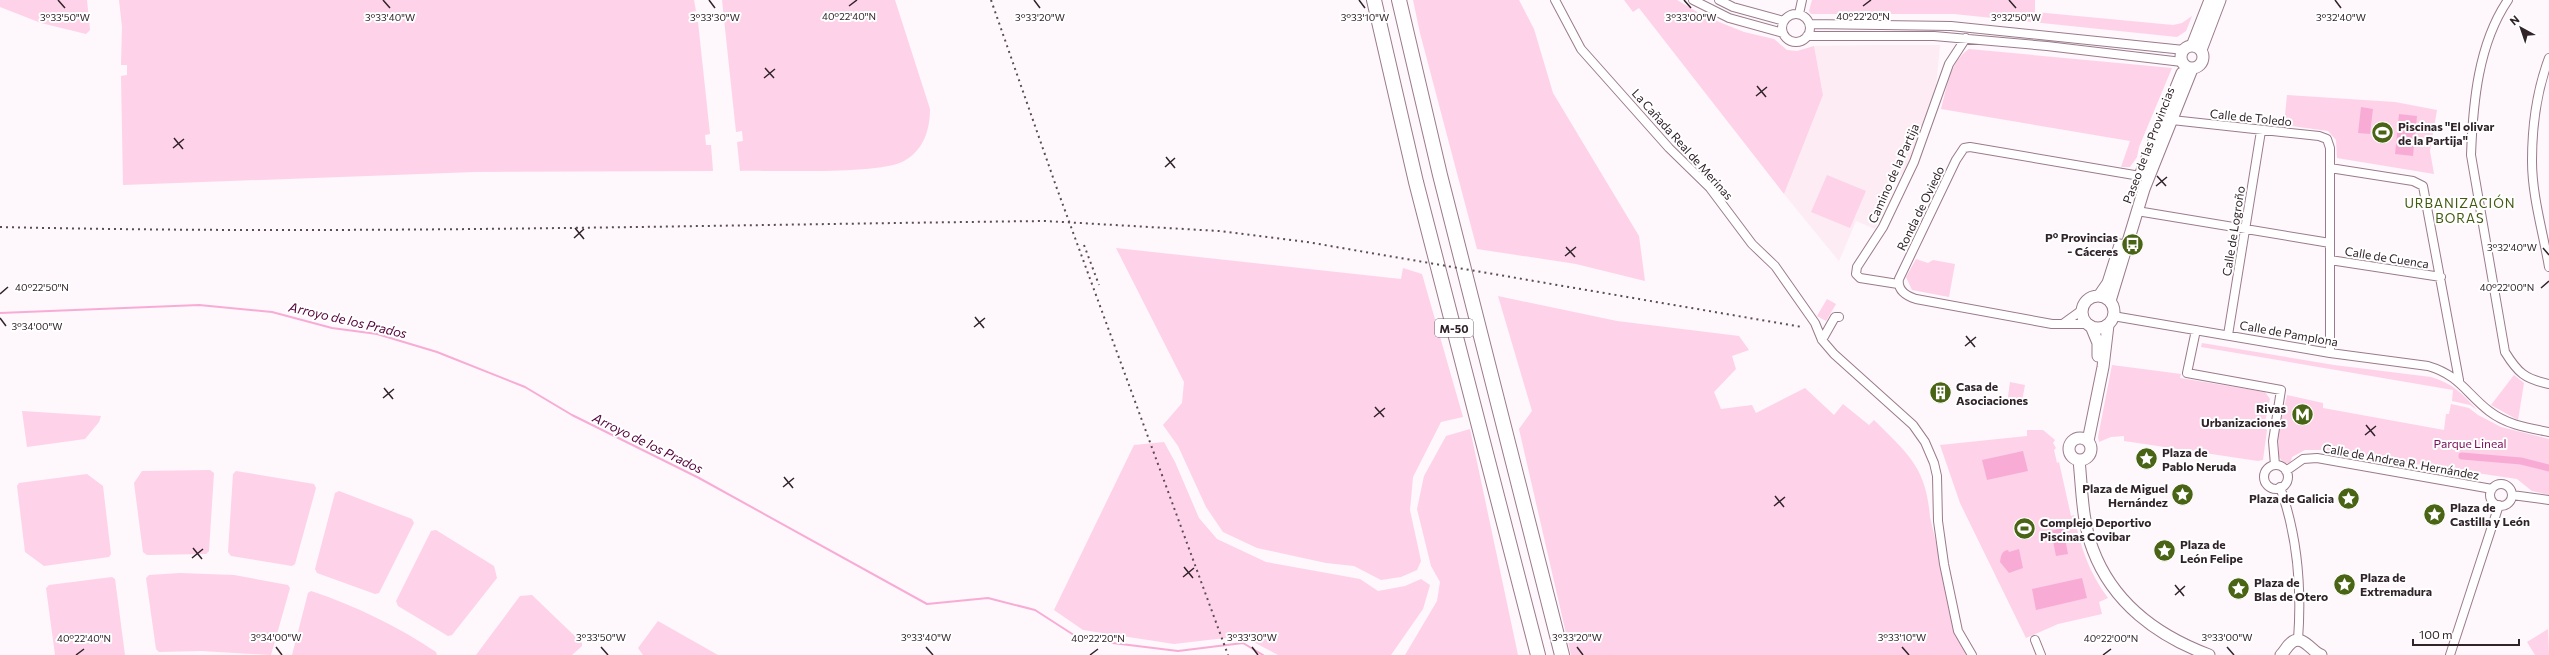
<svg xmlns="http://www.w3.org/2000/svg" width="2549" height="655" font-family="Commissioner,sans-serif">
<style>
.built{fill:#fdecf4}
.green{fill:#fed2e9}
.water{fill:#f8acd5}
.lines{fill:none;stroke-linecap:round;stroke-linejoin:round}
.stream{stroke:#f8acd5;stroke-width:2}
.canal{stroke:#f8acd5;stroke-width:7}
.street-casing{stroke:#9a7b8b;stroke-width:10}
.secondary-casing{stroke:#9a7b8b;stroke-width:13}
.highway-casing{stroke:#9a7b8b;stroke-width:16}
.street{stroke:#fff;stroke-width:8}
.secondary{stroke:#fff;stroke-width:11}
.highway{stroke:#fff;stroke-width:14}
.rail{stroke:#594d53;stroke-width:2;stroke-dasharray:2 4;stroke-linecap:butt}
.ticks{fill:none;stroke:#30232a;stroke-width:1.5}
.labels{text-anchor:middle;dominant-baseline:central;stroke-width:4;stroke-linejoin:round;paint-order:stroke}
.shield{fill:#fff;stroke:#6e656a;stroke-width:1}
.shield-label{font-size:11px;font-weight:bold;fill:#30232a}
.street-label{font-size:12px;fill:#30232a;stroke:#fff}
.poi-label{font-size:12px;font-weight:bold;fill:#30232a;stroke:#fff;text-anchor:start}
.park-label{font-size:12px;fill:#7b0b57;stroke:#fff}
.neighbourhood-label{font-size:13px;letter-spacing:1px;fill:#415a12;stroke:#fff}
.water-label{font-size:13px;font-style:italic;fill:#56013b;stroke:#fff}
.ticks-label{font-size:10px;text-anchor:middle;fill:#30232a;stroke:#fff;stroke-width:4;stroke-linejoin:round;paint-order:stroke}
</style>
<rect width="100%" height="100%" fill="#fef7fb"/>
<path class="built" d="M1874,45H1940L1936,86L1920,139L1905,172L1888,184L1882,198L1887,200L1875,229L1856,221L1839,261L1784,194L1823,95L1814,46Z"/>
<path class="green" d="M0,0H87L90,30L86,34L41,23L0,7Z
M119,0H694L696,11L691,12L692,22H698L710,134L705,135L706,145H711L713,171L474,172L123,185L121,76L127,75V65H121L122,27Z
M722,0H895L930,109C930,129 924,150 904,161C879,175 774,170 740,171L737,142L743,141L742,131L736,132Z
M1413,0H1519L1534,29L1553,93L1639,236L1645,281L1576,264L1477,249L1420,33Z
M1624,0H1677L1704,16L1744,32L1774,39L1787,50L1797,51L1814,46L1823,95L1784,194L1639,8L1633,12Z
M1812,0H2035V12L2173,25L2182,23L2192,16L2186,31L2177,37L1954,14H1811L1809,11Z
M1969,49L2172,68L2139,147L2137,157L2130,167H2121L2130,141L1941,109C1947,88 1950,61 1969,49Z
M2287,95L2395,102L2437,110L2430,151L2434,174L2337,158L2336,140L2328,131L2284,125Z
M1827,175L1866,191L1850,228L1811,212Z
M1116,248L1401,279L1403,268L1422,274L1463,417L1441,422L1413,477L1410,510L1421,561L1417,570L1401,577L1381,580L1354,566L1326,563L1257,548L1223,532L1206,507L1178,446L1163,425L1182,403L1184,382Z
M1916,259L1928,263L1933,260L1955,264L1949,297L1912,290L1906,277Z
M1498,296L1617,321L1739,336L1749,350L1732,356L1736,369L1714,392L1721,409L1752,405L1756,413L1805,388L1834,415L1843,404L1869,425L1874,420C1908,454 1926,467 1930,517L1957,632L1969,655H1571L1519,429L1532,411Z
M1827,299L1836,304L1826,321L1817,316Z
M2202,343L2334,365L2431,377C2452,383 2463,394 2477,410L2470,405L2452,401L2453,390L2201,347Z
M2112,365L2181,374L2180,378L2265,392L2270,399L2264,427L2267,430L2263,460L2258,461L2131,442L2124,441V436L2111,437L2099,442L2098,437Z
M2514,375L2524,383L2518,420L2491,405Z
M2010,382L2025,385L2021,406L2007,404Z
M2287,395L2323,403V408L2444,430L2446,414H2449L2451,404L2469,408L2478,415L2501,427L2549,439V495L2532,491L2517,479L2322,450H2305L2292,457L2290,465L2282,461L2279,457L2278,434Z
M22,411L101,416L99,422L85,439L27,447Z
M1470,429L1518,655H1405L1437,601L1440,582L1431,566L1417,509L1424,476L1446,436Z
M2027,430H2043L2055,440L2053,443L2056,448L2054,450L2057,463L2059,462L2071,516L2074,515C2080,546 2089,573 2108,598L2099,602L2102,614L2058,624L2026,638L1960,503L1940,445L2027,436Z
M1164,442L1175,462L1199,518L1217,539L1266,562L1360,579L1378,591L1405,586L1421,579L1430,585L1423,609L1391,655H1278L1242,636L1174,644L1083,630L1054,610L1134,445Z
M210,470L214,473L209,551L206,554L147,555L143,552L134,483L142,471Z
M236,471L314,484L316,488L295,564L292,566L231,556L228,552L233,474Z
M87,474L103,486L111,554L109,557L44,566L25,552L17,486L19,483Z
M339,491L412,519L414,523L379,593L375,594L317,573L315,569L335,493Z
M436,530L494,566L497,578L452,635L448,636L398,606L396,601L431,531Z
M180,573L234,575L288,585L290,588L271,655L201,651L159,652L156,649L146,578L149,575Z
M112,577L115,579L125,655H55L46,588L49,585Z
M311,591C356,606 397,626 436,652L437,655H292L308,593Z
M532,595L582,643V646L572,655H476L520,596Z
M658,621L718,655H643L638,648Z
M2548,629L2549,655H2535L2527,642Z"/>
<path class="water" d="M2361,107L2373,109L2370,134L2358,133Z
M2399,114L2417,116L2413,156L2395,154Z
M2023,451L2028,471L1987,480L1982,460Z
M2063,528L2068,554L2056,556L2051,531Z
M2019,549L2023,568L2009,573L2000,562C2001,556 2001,551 2008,550L2009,552Z
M2082,578L2087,598L2036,610L2032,589Z"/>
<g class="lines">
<path class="stream" d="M0,313L199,305L272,312L332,328L377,334L437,352L525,387L572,415L699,478L927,604L988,598L1035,610L1080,639L1178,651L1243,643L1263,655"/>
<path class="canal" d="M2462,456L2521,461L2549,468"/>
<defs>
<path id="street" d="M1555,0L1581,49L1669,148L1710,188L1752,244L1775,266L1815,323L1822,340L1834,354L1913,425L1925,442L1934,463L1937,476L1938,521L1944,564L1958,631L1972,655
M1693,0L1729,18L1783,33
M1719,0L1733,7L1784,21
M2508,0C2478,44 2473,103 2471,155L2505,352C2518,373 2525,379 2549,384
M1799,14L1802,0
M1782 28a14 14 0 1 1 28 0a14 14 0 1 1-28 0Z
M1810,24L1951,26L2184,50
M1807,36H1934L2047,46L2182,62
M2549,58C2537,90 2532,126 2532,161C2532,196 2543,232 2549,267
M2172,120L2319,136L2327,139L2330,148V353
M2330,168L2413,181L2423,186L2459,380
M2137,211L2330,243
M2330,260L2441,277
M1898,284L1860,278L1856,274L1857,267L1883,227L1914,162L1949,64L1966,38
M2113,316L2330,353L2428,366C2459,375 2466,393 2489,411C2507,425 2528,428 2549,432
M2064,323L2082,310
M2089,324H2052L1916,299C1906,296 1897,290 1899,279L1956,160L1964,148L1970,147L2140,176
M2196,330L2187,373L2281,390L2273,441L2275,465
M2228,335L2261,131
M1822,340L1835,317H1839
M2264 477a12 12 0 1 1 24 0a12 12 0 1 1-24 0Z
M2286,471L2303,459L2317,458L2492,489
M2490 495a11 11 0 1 1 22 0a11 11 0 1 1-22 0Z
M2280,487C2298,537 2302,587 2298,640
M2512,495L2549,500
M2035,640L2041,655
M2450,655L2499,505"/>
<path id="secondary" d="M2181 57a11 11 0 1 1 22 0a11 11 0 1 1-22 0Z
M2192,46L2210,0
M2201,50L2220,0
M2141,173L2182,73
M2099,296L2108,283L2120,245
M2082 312a16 16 0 1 1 32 0a16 16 0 1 1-32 0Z
M2110,301L2144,189L2192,69
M2091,326L2098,343V356
M2069 449a11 11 0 1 1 22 0a11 11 0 1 1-22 0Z
M2088,441L2103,367L2108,325
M2079,460C2082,489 2082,522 2093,550C2113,603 2158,636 2209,655
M2281,655C2285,651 2287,646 2291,643C2302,633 2312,652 2321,655"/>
<path id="highway" d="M1374,0L1416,182L1538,655
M1399,0L1440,175L1562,655"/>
</defs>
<use href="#street" class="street-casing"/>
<use href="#secondary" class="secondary-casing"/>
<use href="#highway" class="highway-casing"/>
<use href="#street" class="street"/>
<use href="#secondary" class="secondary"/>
<use href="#highway" class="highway"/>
<path class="rail" d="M991,0L1056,186L1228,655
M0,227C348,235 696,225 1045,221L1219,231L1307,242L1802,327
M1084,245L1099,285"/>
</g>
<path class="ticks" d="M58,0L65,8M383,0L390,8M709,0L715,8M1034,0L1040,8M1359,0L1365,8M1684,0L1691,8M2009,0L2016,8M2335,0L2341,8M849,6L857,0M1863,6L1871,0M765,68L774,78M764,78L775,69M1757,86L1766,97M1756,96L1767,87M174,138L183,149M173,148L184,139M1166,157L1175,168M1165,167L1175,158M2157,176L2166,186M2156,186L2167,177M575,228L584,239M574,238L584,229M1566,247L1575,257M2543,248L2549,255M1565,256L1576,247M2541,288L2549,281M0,294L8,287M975,317L984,328M0,318L6,326M974,327L985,318M1966,336L1975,347M1965,346L1976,337M384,388L393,399M383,398L394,389M1375,407L1384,417M1374,417L1385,408M2366,425L2375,436M2365,435L2376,426M784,477L793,488M783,487L794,478M1775,496L1784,507M1774,506L1785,497M193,548L202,559M192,558L203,549M1184,567L1193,578M1183,577L1194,568M2175,585L2184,596M2175,595L2185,586M276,647L282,655M601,647L608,655M926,647L933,655M1252,647L1258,655M1577,647L1583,655M1902,647L1909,655M2227,647L2234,655M76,655L84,649M1090,655L1098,649M2103,655L2111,649"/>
<defs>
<symbol id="stadium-disc" viewBox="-11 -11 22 22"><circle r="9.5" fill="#496415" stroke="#fff"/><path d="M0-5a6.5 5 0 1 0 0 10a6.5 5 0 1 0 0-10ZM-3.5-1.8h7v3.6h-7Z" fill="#fff"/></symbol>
<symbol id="bus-disc" viewBox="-11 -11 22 22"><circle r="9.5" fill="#496415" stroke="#fff"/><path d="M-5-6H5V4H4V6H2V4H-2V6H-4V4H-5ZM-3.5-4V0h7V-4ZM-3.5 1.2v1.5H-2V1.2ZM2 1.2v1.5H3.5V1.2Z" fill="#fff"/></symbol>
<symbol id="building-disc" viewBox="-11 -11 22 22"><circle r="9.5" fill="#496415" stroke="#fff"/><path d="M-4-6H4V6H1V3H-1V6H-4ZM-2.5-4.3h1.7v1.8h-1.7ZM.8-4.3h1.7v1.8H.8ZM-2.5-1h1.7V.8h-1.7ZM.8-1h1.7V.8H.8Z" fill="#fff"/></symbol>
<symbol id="metro-disc" viewBox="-11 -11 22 22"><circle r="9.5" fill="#496415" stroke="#fff"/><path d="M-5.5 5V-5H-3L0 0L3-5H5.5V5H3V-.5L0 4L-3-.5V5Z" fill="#fff"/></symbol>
<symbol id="sight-disc" viewBox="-11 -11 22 22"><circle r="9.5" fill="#496415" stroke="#fff"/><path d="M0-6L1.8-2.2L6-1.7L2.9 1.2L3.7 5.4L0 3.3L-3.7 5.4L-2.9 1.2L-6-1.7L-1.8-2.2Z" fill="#fff"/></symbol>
</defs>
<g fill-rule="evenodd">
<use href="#stadium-disc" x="2370" y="120" width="25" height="25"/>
<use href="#bus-disc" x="2120" y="232" width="25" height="25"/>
<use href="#building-disc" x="1928" y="380" width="25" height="25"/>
<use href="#metro-disc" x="2290" y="402" width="25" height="25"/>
<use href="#sight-disc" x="2134" y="446" width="25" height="25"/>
<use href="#sight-disc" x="2170" y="482" width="25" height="25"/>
<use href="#sight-disc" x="2336" y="486" width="25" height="25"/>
<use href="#sight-disc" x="2422" y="502" width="25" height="25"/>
<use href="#stadium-disc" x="2012" y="516" width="25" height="25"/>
<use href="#sight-disc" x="2152" y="538" width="25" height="25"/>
<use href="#sight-disc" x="2332" y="572" width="25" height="25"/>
<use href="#sight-disc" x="2226" y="576" width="25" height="25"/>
</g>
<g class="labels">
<rect class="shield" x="1435" y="319" width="38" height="18" rx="3"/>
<g class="shield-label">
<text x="1454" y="328">M-50</text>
</g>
<g class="street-label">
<text transform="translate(2251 117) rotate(6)">Calle de Toledo</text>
<text transform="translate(1683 144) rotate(48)">La Cañada Real de Merinas</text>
<text transform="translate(2148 145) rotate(-69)">Paseo de las Provincias</text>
<text transform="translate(1893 173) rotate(-66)">Camino de la Partija</text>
<text transform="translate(1920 208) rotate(-64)">Ronda de Oviedo</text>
<text transform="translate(2233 231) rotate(-81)">Calle de Logroño</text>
<text transform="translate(2387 257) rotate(9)">Calle de Cuenca</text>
<text transform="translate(2289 333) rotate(10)">Calle de Pamplona</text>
<text transform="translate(2401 461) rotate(10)">Calle de Andrea R. Hernández</text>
</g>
<g class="poi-label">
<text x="2398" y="126">Piscinas "El olivar<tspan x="2398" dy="14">de la Partija"</tspan></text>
<text x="2118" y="237" text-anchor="end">Pº Provincias<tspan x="2118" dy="14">- Cáceres</tspan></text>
<text x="1956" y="386">Casa de<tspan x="1956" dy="14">Asociaciones</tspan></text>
<text x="2286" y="408" text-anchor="end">Rivas<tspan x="2286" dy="14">Urbanizaciones</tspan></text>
<text x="2162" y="452">Plaza de<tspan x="2162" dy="14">Pablo Neruda</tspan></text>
<text x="2168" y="488" text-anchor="end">Plaza de Miguel<tspan x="2168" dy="14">Hernández</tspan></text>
<text x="2334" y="498" text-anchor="end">Plaza de Galicia</text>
<text x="2450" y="507">Plaza de<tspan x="2450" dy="14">Castilla y León</tspan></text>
<text x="2040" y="522">Complejo Deportivo<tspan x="2040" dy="14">Piscinas Covibar</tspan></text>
<text x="2180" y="544">Plaza de<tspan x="2180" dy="14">León Felipe</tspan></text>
<text x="2360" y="577">Plaza de<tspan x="2360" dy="14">Extremadura</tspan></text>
<text x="2254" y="582">Plaza de<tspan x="2254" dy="14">Blas de Otero</tspan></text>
</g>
<g class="park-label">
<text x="2470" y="443">Parque Lineal</text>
</g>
<g class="neighbourhood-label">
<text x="2460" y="203">URBANIZACIÓN<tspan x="2460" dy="15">BORAS</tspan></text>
</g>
<g class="water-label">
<text transform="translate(348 320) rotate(13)">Arroyo de los Prados</text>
<text transform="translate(648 443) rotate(26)">Arroyo de los Prados</text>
</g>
</g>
<g class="ticks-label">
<text x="849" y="20">40°22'40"N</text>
<text x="1863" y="20">40°22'20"N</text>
<text x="390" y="21">3°33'40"W</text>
<text x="2016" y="21">3°32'50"W</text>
<text x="2341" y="21">3°32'40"W</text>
<text x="65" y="21">3°33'50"W</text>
<text x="715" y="21">3°33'30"W</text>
<text x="1040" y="21">3°33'20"W</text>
<text x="1365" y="21">3°33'10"W</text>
<text x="1691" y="21">3°33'00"W</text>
<text x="2512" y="251">3°32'40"W</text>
<text x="42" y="291">40°22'50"N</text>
<text x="2507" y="291">40°22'00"N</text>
<text x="37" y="330">3°34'00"W</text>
<text x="276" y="641">3°34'00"W</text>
<text x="601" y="641">3°33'50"W</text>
<text x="926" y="641">3°33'40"W</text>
<text x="1252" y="641">3°33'30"W</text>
<text x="1577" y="641">3°33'20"W</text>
<text x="1902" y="641">3°33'10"W</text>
<text x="2227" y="641">3°33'00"W</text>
<text x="84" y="642">40°22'40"N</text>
<text x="1098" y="642">40°22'20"N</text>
<text x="2111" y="642">40°22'00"N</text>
</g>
<g transform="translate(2521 28) rotate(320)" stroke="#ffffff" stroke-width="3" paint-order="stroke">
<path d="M0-3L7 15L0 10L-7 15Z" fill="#30232a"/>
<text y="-6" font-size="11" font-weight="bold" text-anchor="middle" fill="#30232a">N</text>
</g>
<path d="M2413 639v6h106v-6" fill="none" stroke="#30232a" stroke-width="2"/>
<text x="2419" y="639" font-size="12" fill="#30232a" stroke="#ffffff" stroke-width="3" paint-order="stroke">100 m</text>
</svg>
